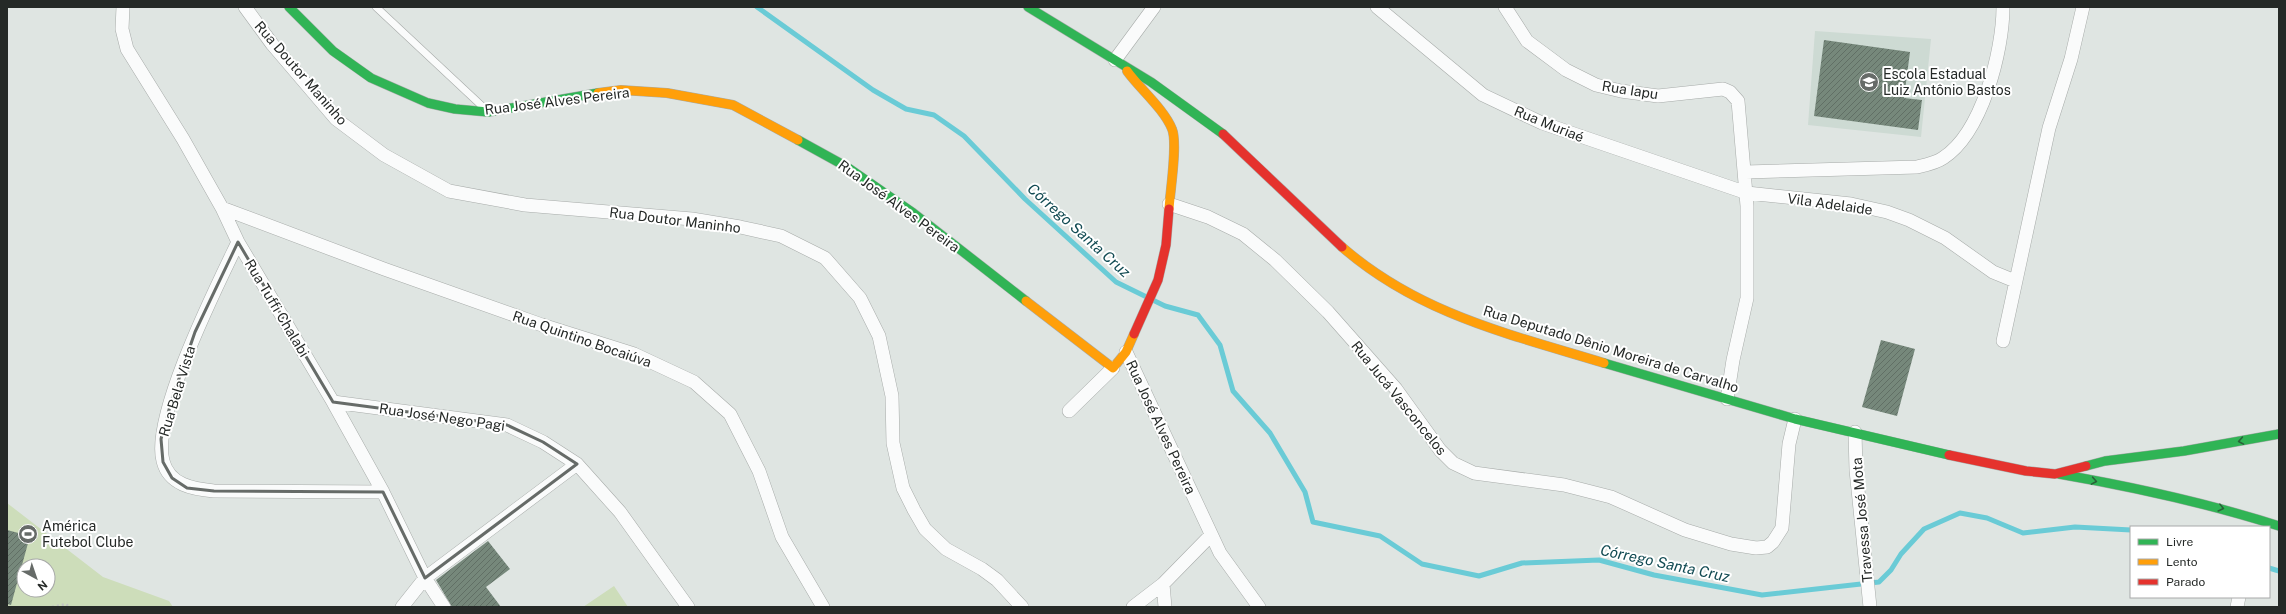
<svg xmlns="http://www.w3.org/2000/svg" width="2286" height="614" font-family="'Public Sans',sans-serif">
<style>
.built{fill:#cddad3}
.garden{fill:#cdddba;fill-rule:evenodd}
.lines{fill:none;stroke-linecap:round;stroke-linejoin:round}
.stream{stroke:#6acbd6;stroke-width:5}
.building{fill:url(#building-hatch)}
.lane-casing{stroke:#a7aba9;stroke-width:8}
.street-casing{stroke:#a7aba9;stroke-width:14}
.fast-casing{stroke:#a7aba9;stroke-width:10}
.slow-casing{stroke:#a7aba9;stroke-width:10}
.jam-casing{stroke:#a7aba9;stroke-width:10}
.path{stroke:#c2c4c3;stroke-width:2.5;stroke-dasharray:2 3;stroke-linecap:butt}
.lane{stroke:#fafbfb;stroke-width:7}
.street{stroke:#fafbfb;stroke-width:13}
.fast{stroke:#30b455;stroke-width:9}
.slow{stroke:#ff9f0a;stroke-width:9}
.jam{stroke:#e5322d;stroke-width:9}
.oneway{stroke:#296139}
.marked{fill:none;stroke:#666b68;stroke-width:3;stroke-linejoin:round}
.labels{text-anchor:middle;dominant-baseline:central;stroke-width:4;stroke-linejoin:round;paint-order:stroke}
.street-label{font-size:14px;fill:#252927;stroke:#fff}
.poi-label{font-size:14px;fill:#252927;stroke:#fff;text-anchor:start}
.water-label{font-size:15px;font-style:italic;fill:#124b53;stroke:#fff}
</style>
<defs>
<pattern id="building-hatch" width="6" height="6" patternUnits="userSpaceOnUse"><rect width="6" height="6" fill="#76887b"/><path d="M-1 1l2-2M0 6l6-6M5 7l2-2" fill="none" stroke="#616f65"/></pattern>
</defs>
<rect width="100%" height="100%" fill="#dfe5e2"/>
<path class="built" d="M1815,31L1931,39L1921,137L1808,125Z"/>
<path class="garden" d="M7,503L103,577L169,601L173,607H7ZM24,566H48V590H24Z
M614,586L628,607H583Z"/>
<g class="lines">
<path class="stream" d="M757,7L873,90L906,109L934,115L964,136L1025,199L1116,282L1165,306L1198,315L1220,345L1233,391L1270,433L1305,492L1313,522L1380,536L1422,564L1479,576L1522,563L1599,560L1654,575L1762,595L1879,582L1891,570L1901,554L1924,529L1960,513L1987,518L2023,533L2075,527L2131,530
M2269,568L2279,571"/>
</g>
<path class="building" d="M1824,40L1910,52L1904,98L1922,100L1918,130L1814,116Z
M1881,340L1915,349L1897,416L1862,407Z
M7,530L30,536L11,605L7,604Z
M488,541L510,569L486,587L501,607H452L436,580Z"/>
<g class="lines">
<defs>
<path id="lane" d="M376,7L483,107"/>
<path id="street" d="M123,7L122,29L127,49L183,139L222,208L238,242L333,402L383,492L425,578L444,607
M245,7L272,44L336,119L384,155L449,191L525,205L692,219L740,227L781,236L825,258L860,298L879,336L892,396L893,443L903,488L914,510L925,529L946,549L982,569L997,580L1022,607
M1377,7L1483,95L1542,123L1747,193L1851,204L1887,212L1909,220L1945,238L1993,272L2015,281
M1505,7L1527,41L1566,70L1596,85L1621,91L1658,96L1723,89L1730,92L1738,101L1747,206V298L1733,360L1727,399
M1115,60L1154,7
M1746,172L1917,167C1926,165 1936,163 1943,158C1982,133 2003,51 2003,7
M1169,204L1208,217L1243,234L1275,260L1328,312L1396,389L1440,450L1453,463L1474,473L1564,485L1611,497L1685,530L1731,544L1756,548L1767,547L1773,542L1782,528L1789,444L1795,419
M222,208L384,269L542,325L634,354L694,382L730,414L759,471L782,537L823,607
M238,242C217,286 151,417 163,461C169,485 193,489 214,491L383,492
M2003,341L2049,128L2071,59L2083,7
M1126,352L1220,553L1259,607
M333,402L507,425L543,442L577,464L620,512L688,607
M1069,411L1113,368
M1855,432L1856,470L1870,607
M1163,584L1165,607
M402,607L425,578L577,464
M1133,607L1163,584L1211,535
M2237,607L2239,597"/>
<path id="fast" d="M289,7L333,51L371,78L428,103L455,109L488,112L598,93
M1028,7L1151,82L1223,134
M798,140L847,167L912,212L1026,301
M1604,363L1795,419L1949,455
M2086,466L2105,461L2184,451L2279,434
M2059,474C2134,487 2207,503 2279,526"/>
<path id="slow" d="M1127,71C1140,89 1164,109 1172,129C1178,143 1170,192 1169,209
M598,93L621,90L667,93L733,105L798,140
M1342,247C1419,314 1509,334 1604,363
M1026,301L1113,368L1126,352L1134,334"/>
<path id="jam" d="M1223,134L1342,247
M1134,334L1158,280L1166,245L1169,209
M1949,455L2026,471L2055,474L2086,466"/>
</defs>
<use href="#lane" class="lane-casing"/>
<use href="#street" class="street-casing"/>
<use href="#fast" class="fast-casing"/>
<use href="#slow" class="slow-casing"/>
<use href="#jam" class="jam-casing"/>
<path class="path" d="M52,607L66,604L69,607"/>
<use href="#lane" class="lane"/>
<use href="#street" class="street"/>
<use href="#fast" class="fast"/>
<use href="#slow" class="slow"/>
<use href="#jam" class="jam"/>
</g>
<defs><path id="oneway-chevron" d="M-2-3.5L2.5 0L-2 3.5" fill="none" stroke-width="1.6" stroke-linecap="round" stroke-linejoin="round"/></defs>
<g class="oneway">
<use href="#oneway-chevron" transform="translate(2241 441) rotate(170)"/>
<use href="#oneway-chevron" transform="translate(2094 481) rotate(10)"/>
<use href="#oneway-chevron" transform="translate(2221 508) rotate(14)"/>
</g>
<path class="marked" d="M238,242L333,402L507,425L543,442L577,464L425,578L383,492L214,491L187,488L172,478L163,462L161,439L172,399L195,332Z"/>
<defs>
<symbol id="school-disc" viewBox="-11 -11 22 22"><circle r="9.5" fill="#666b68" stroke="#fff"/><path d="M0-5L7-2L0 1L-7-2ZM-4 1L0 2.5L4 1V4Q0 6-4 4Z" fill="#fff"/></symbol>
<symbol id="stadium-disc" viewBox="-11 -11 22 22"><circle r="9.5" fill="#666b68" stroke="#fff"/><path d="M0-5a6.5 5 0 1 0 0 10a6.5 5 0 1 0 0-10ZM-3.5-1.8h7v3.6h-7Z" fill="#fff"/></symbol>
</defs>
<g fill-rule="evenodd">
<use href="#school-disc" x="1858" y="71" width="22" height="22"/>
<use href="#stadium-disc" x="17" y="523" width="22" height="22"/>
</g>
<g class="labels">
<g class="street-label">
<text transform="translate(301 73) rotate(49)">Rua Doutor Maninho</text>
<text transform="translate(1630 90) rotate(9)">Rua Iapu</text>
<text transform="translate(557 101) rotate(-7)">Rua José Alves Pereira</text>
<text transform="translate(1549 124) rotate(22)">Rua Muriaé</text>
<text transform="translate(1830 204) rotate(8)">Vila Adelaide</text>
<text transform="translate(899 206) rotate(36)">Rua José Alves Pereira</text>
<text transform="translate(675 220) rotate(7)">Rua Doutor Maninho</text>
<text transform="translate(277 308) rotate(59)">Rua Tuffi Chalabi</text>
<text transform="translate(582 339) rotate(19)">Rua Quintino Bocaiúva</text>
<text transform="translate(1611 349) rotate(17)">Rua Deputado Dênio Moreira de Carvalho</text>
<text transform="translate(177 391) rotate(-73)">Rua Bela Vista</text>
<text transform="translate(1399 398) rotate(51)">Rua Jucá Vasconcelos</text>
<text transform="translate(442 417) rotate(8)">Rua José Nego Pagi</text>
<text transform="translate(1161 427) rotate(65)">Rua José Alves Pereira</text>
<text transform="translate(1862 520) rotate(-95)">Travessa José Mota</text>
</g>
<g class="poi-label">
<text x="1883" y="74">Escola Estadual<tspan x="1883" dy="16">Luiz Antônio Bastos</tspan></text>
<text x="42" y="526">América<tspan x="42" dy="16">Futebol Clube</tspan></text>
</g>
<g class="water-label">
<text transform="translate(1079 230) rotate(42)">Córrego Santa Cruz</text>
<text transform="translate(1665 563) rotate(12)">Córrego Santa Cruz</text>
</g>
</g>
<rect width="2286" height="614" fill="none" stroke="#252927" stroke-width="16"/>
<rect x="2130" y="526" width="140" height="72" fill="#ffffff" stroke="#a8a9a9"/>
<rect x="2138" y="539" width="20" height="6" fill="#30b455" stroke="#a8a9a9"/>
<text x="2166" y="546" font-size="12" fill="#252927">Livre</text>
<rect x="2138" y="559" width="20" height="6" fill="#ff9f0a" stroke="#a8a9a9"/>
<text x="2166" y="566" font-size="12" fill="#252927">Lento</text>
<rect x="2138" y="579" width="20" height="6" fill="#e5322d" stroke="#a8a9a9"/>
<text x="2166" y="586" font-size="12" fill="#252927">Parado</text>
<g transform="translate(36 578) rotate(140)"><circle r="19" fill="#ffffff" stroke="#a8a9a9"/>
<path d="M0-3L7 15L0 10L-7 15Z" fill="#666b68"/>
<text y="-6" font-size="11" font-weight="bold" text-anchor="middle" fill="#252927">N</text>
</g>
</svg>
